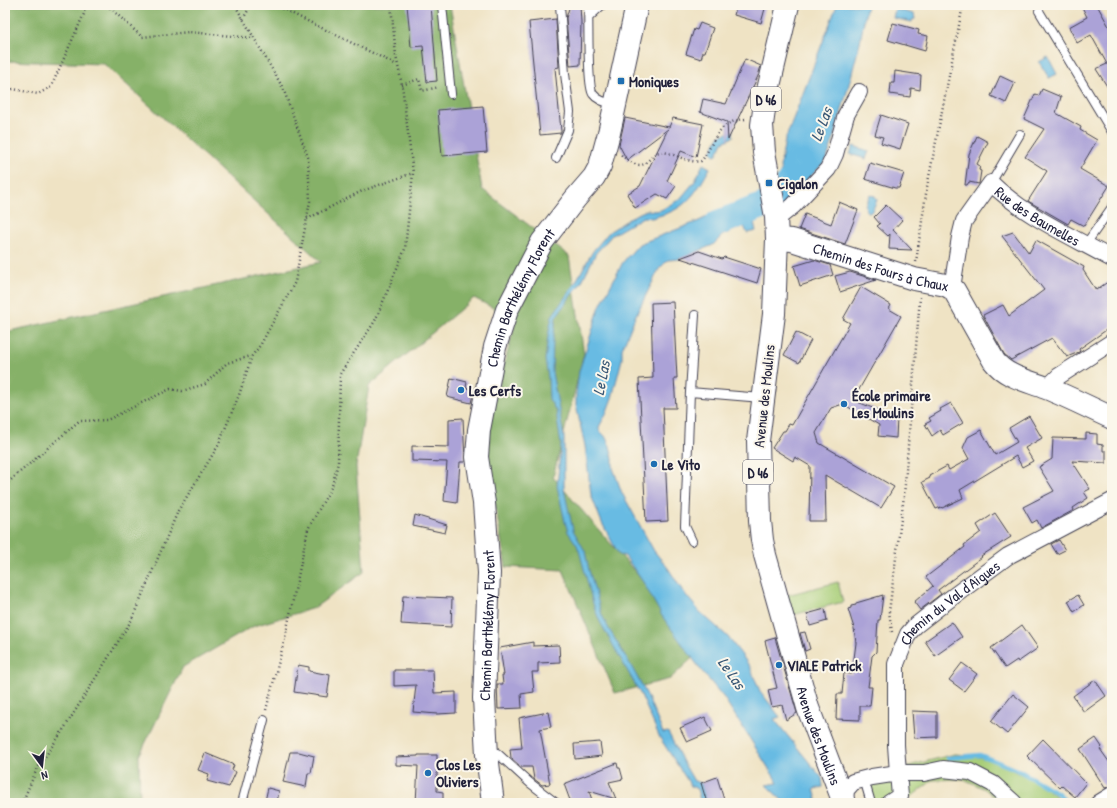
<svg xmlns="http://www.w3.org/2000/svg" width="1117" height="808" font-family="'Patrick Hand',sans-serif">
<style>
.green{fill:#a8ce78;stroke:#65785a}
.forest{fill:#86b168;stroke:#546a52}
.water{fill:#68bbe3;stroke:#456e8f}
.lines{fill:none;stroke-linecap:round;stroke-linejoin:round}
.stream{stroke:#68bbe3;stroke-width:4.5}
.river{stroke:#68bbe3;stroke-width:26}
.building{fill:#aba2d7}
.lane-casing{stroke:#413f50;stroke-width:10}
.street-casing{stroke:#413f50;stroke-width:18}
.secondary-casing{stroke:#413f50;stroke-width:24}
.primary-casing{stroke:#413f50;stroke-width:24}
.path{stroke:#413f50;stroke-width:2.5;stroke-dasharray:1 3;stroke-linecap:butt}
.lane{stroke:#fff;stroke-width:8}
.street{stroke:#fff;stroke-width:16}
.secondary{stroke:#fff;stroke-width:22}
.primary{stroke:#fff;stroke-width:22}
.poi-dot{fill:#1f6fb2;stroke:#fbf7ec;stroke-width:1.5}
.labels{text-anchor:middle;dominant-baseline:central;stroke-width:4;stroke-linejoin:round;paint-order:stroke}
.shield{fill:#fbf7ec;stroke:#636270;stroke-width:1}
.shield-label{font-size:14px;font-weight:bold;fill:#22223b}
.poi-label{font-size:15px;font-weight:bold;fill:#22223b;stroke:#fbf7ec;text-anchor:start}
.street-label{font-size:15px;fill:#22223b;stroke:#fbf7ec}
.water-label{font-size:16px;font-style:italic;fill:#3a5876;stroke:#fbf7ec}
</style>
<rect width="100%" height="100%" fill="#fbf7ec"/>
<filter id="ink" filterUnits="userSpaceOnUse"><feTurbulence type="fractalNoise" baseFrequency=".025" numOctaves="2"/><feDisplacementMap in="SourceGraphic" scale="8" xChannelSelector="R" yChannelSelector="G"/><feConvolveMatrix kernelMatrix="1 2 1 2 8 2 1 2 1" color-interpolation-filters="sRGB"/></filter>
<filter id="wash" filterUnits="userSpaceOnUse"><feTurbulence type="fractalNoise" baseFrequency=".012" numOctaves="4" result="noise"/><feDisplacementMap in="SourceGraphic" scale="16" xChannelSelector="R" yChannelSelector="G"/><feGaussianBlur stdDeviation="0.9" result="paint"/><feColorMatrix in="noise" values="0 0 0 0 0 0 0 0 0 0 0 0 0 0 0 0 0 1.4 0 .05"/><feComposite in="paint" operator="in"/></filter>
<g filter="url(#wash)">
<rect width="100%" height="100%" fill="#efe3c4"/>
<path class="green" d="M838,582L843,602L793,615L787,595Z
M955,754C964,755 974,755 983,758C1005,765 1048,785 1063,803H1001L985,789L964,779L933,780L903,803H869L863,778Z"/>
<path class="forest" d="M5,5H450L482,189L569,256L584,354L553,477L702,649L670,679L615,693L563,570L506,567L488,465L490,418L516,320L474,298L369,386L356,466L364,572L314,608L254,626L183,667L139,756L140,803H5V332L321,262L104,64L5,61Z"/>
<path class="water" d="M837,5H867L860,42L851,77L835,135L826,161L787,200L780,167L785,140Z
M895,9L914,14L915,19L912,20V22L893,18Z
M1048,57L1057,74L1049,78L1039,62Z
M733,131V137L723,142L716,156L711,152L719,136Z
M853,146L869,151L866,159L850,154Z
M703,164L710,168C699,188 688,207 665,214C661,215 656,217 652,218C649,218 647,217 643,217L612,235L596,253L581,283L570,297L556,317L553,342L552,372L564,437V489L573,530L585,551L589,570L602,615L609,629L630,664L646,693L663,733L668,732L683,762L694,781L701,783L706,799L703,800L704,803H701L697,789L691,786L660,738L641,695L600,622L594,607L580,554L577,545L568,532L565,522L557,486L561,445L556,411L549,399L548,377L545,360L548,336L552,316L575,283L593,251L609,232L635,215L647,210L655,211L661,210L680,199L695,181Z
M870,195L875,196L877,200L872,211L868,212L866,211L865,205Z
M749,199L756,231L747,233L744,226L723,235L713,245L679,259L668,260L659,269L635,317L622,349V359L612,398L606,414L599,427V430L605,436L610,446L613,459V468L622,493L654,551L668,568L682,590L699,611L728,637L741,654L750,667L760,691L780,717L774,719L822,778L823,787L814,789L817,800L819,803H785L766,785L778,783L724,698L701,670L662,616L643,582L625,556L619,555L602,523L591,495L585,446L576,405V394L579,371L600,306L623,262L639,244L699,221L725,208Z"/>
<g class="lines">
<path class="stream" d="M948,758L980,755L1018,770L1059,794L1066,803"/>
<path class="river" d="M718,223L778,200L804,159"/>
</g>
<g id="blocks">
<path class="building" d="M407,5H431L437,81L427,82L423,46L411,47Z
M570,5H580L581,22L580,65L570,66L566,18Z
M737,5H766L761,23L734,15Z
M1081,5H1097L1112,32V94L1096,69L1107,64L1091,35L1077,43L1069,27L1087,17Z
M556,19L559,67L555,68L561,131V133L540,135L529,22Z
M700,23L713,28L705,52H703L701,59L686,54L694,29L697,30Z
M893,23L919,30L918,34L928,36L925,51L888,40Z
M745,59L761,66L758,76L728,140L727,122L700,112L703,99L726,104Z
M895,71L921,75L920,90L911,88L910,97L890,94L891,83H894Z
M1000,76L1015,83L1006,103L991,96Z
M1042,89L1061,97L1056,113L1081,127L1080,130L1097,140L1080,169L1109,186L1084,226L1071,219L1068,224L1028,201L1047,171L1025,157L1044,129L1024,119L1035,94L1039,96Z
M483,106L487,152L442,156L438,110Z
M881,115L908,124L900,149L881,143L883,137L875,135Z
M625,118L669,127L673,118L703,124L696,157L681,151L667,181L676,186L667,199L657,194L635,208L627,194L640,186L668,129L627,160L619,145Z
M977,136L988,142L977,164L980,166L979,170L981,171L979,184L969,182L967,185H965L969,154Z
M870,163L904,173L899,188H895L865,179Z
M839,202L858,210L845,244L799,229L805,214L831,224Z
M886,205L902,220L893,230L912,250L889,249L890,234L888,236L877,226L880,224L874,217Z
M1013,232L1029,253L1036,240L1084,267L1083,270L1096,290L1112,279V326L1079,349L1080,351L1079,352L1067,357L1052,338L1011,360L1004,354L983,315L1003,305L1009,316L1044,290L1002,236Z
M699,251L722,259L724,257L761,269L757,283L680,258Z
M814,260L830,265L833,275L800,286L794,266Z
M850,272L876,280L840,292L835,276Z
M861,287L891,305L889,309L901,316L853,400L897,418L896,438L878,436L879,425L843,404L831,408L816,433L819,443L894,487L881,508L825,475L826,521H809L810,466L795,457L793,461L772,448L783,431H785L789,424L792,425L850,323L843,319Z
M673,302L677,378H674L676,408H663L668,521L646,522L639,379L653,378L651,303Z
M796,332L811,340L799,363L784,355Z
M451,378L467,382L466,388L474,390L471,403L447,397Z
M951,403L963,423L943,435L940,430L932,436L925,424L931,421L929,418L941,411L940,409Z
M1029,416L1042,438L1025,448L1033,461L1022,467L1016,456L960,490L963,498L942,508L941,507L936,509L922,482L930,478L929,476L947,466L949,470L969,459L963,448L968,437L981,430L995,455L1017,442L1009,428Z
M463,418L465,462H460L457,503L444,501L447,462L412,461V446L449,447V419Z
M1086,433L1097,434V444L1103,445V451H1106V463L1072,461L1090,489L1084,492L1088,498L1073,508L1074,510L1041,528L1037,520L1032,523L1023,507L1054,491L1039,467L1052,459L1053,438L1086,439Z
M995,513L1011,537L981,556L982,557L938,590L941,594L920,610L914,602L933,586L926,577L965,547L964,545L981,532L977,525Z
M415,515L447,525L445,533L413,526Z
M1059,540L1065,550L1057,554L1051,544Z
M883,595L880,620H878L876,652L872,656L868,687H872L870,706H860V720L836,719L837,694H842L844,673L852,674L856,643L854,628L848,609L851,608V606L856,605V603Z
M1078,595L1084,605L1074,612L1068,601Z
M403,596L452,598L451,627L401,624Z
M825,609L827,621L810,626L807,614Z
M952,622L962,637L935,656L925,641Z
M1022,625L1038,648L1018,662L1017,660L1005,668L991,648Z
M805,632L810,649L805,651L800,633Z
M775,638L797,713L786,720L782,705L772,707L768,690L777,688L765,641Z
M533,642V646L559,645L560,662L538,663V672H532L534,692L521,694L522,708L498,709L497,684H503L502,675H504L500,648Z
M962,663L977,674L964,691L949,680Z
M298,665L309,667V671L330,675L327,697L294,692Z
M394,670H433L434,693L456,692V713L437,714L413,712L416,685L394,686Z
M1095,680L1106,696L1084,712L1073,696Z
M1013,694L1029,707L1007,734L991,721Z
M912,711L937,712V737L914,738Z
M548,712L551,727L540,729L550,784L542,785L534,779L532,767H521L511,758L510,749L522,748L519,718Z
M705,717L712,731L687,742L680,728Z
M1096,738L1102,747L1100,749L1112,766V786L1105,788L1080,749Z
M1043,739L1086,783L1075,797L1062,786L1060,788L1027,756Z
M600,742L602,756L575,759L574,744Z
M290,752H299L314,756L311,773H308L306,787L283,782Z
M205,753L234,765L232,770L236,772L229,787L207,781L209,774L198,770Z
M418,755H437V791L443,792V803H416L418,766L396,765V757L418,756Z
M617,763L618,768H620L623,779L609,782L616,799L589,791L593,803H571L564,784Z
M717,777L725,803H707L701,783Z
M268,788L279,791L277,803L265,801Z"/>
</g>
</g>
<g filter="url(#ink)">
<use href="#blocks" fill-opacity="0" stroke="#413f50" stroke-width="1"/>
<g class="lines">
<defs>
<path id="lane" d="M442,5L451,94
M588,5C589,21 587,86 593,94C598,101 607,103 615,104
M1039,11L1112,132
M589,17L602,5
M556,158L568,130L570,112L565,74L560,5
M991,183L1020,134
M1086,244L1112,207
M690,392L762,398
M692,541L685,526L690,392L695,315
M488,749L497,753L530,783L556,803
M864,779L871,803
M242,803L264,720"/>
<g id="street">
<path d="M776,217L783,214L793,206L828,169L835,154L846,115L859,92"/>
<path id="s1" d="M952,288L960,237L964,221L991,183C1025,216 1071,236 1112,259"/>
<path d="M1047,388L1059,376L1112,342"/>
<path d="M845,803L846,790L853,782L872,777L898,773L900,796L889,803"/>
<path id="s2" d="M1014,803L993,784L970,772L943,769L924,773H898L896,745V664L908,634L915,626L943,604L1008,556L1112,501"/>
<path d="M1099,803L1112,795"/>
</g>
<g id="secondary">
<path id="s3" d="M777,239L792,240L914,279L946,285L954,290L994,361C1006,377 1029,381 1046,388C1069,397 1090,408 1112,418"/>
<path id="s4" d="M493,803L487,755L484,698L489,573L484,503L477,457L479,430L495,347L507,310L542,242L575,199L594,177L600,166L609,133L637,5"/>
</g>
<g id="primary">
<path id="s5" d="M788,5L765,103L762,125L764,152L776,217L777,239L774,314L758,441L760,521L762,540L765,555L808,708L844,803"/>
</g>
</defs>
<use href="#lane" class="lane-casing"/>
<use href="#street" class="street-casing"/>
<use href="#secondary" class="secondary-casing"/>
<use href="#primary" class="primary-casing"/>
<path class="path" d="M107,5L142,37L189,32L253,38
M275,5L397,65
M243,19L251,5
M402,85L419,79L422,91L439,87
M5,93L13,89L38,94L51,87L88,5
M621,155C650,179 646,152 661,152C674,152 687,164 701,161C705,157 707,152 710,147C719,130 724,121 746,119
M307,219L362,191L413,173
M916,262L927,187L963,5
M5,485L79,421L107,420L170,389L182,391L205,384L227,363L251,356
M892,632L889,612L904,496L920,297
M266,710L285,638L308,529L332,486L338,463L340,374L375,321L405,249L413,173L402,85L396,56L391,5
M22,803L37,769L67,724L131,621L178,511L218,446L239,395L252,356L261,344L295,282L310,201L308,157L283,88L235,5"/>
<use href="#lane" class="lane"/>
<use href="#street" class="street"/>
<use href="#secondary" class="secondary"/>
<use href="#primary" class="primary"/>
</g>
</g>
<g class="poi-dot">
<rect x="617" y="77" width="8" height="8" rx="2"/>
<rect x="765" y="179" width="8" height="8" rx="2"/>
<circle cx="461" cy="390" r="4"/>
<circle cx="844" cy="404" r="4"/>
<circle cx="654" cy="464" r="4"/>
<circle cx="779" cy="665" r="4"/>
<circle cx="428" cy="773" r="4"/>
</g>
<g class="labels">
<g class="shield">
<rect x="751" y="87" width="30" height="24" rx="3"/>
<rect x="743" y="460" width="30" height="24" rx="3"/>
</g>
<g class="shield-label">
<text x="766" y="99">D 46</text>
<text x="758" y="472">D 46</text>
</g>
<g class="poi-label">
<text x="629" y="81">Moniques</text>
<text x="777" y="183">Cigalon</text>
<text x="469" y="390">Les Cerfs</text>
<text x="852" y="395">École primaire<tspan x="852" dy="17">Les Moulins</tspan></text>
<text x="662" y="464">Le Vito</text>
<text x="787" y="665">VIALE Patrick</text>
<text x="436" y="764">Clos Les<tspan x="436" dy="17">Oliviers</tspan></text>
</g>
<g class="street-label">
<text stroke="none"><textPath href="#s1" startOffset="172">Rue des Baumelles</textPath></text>
<text stroke="none"><textPath href="#s3" startOffset="108">Chemin des Fours à Chaux</textPath></text>
<text stroke="none"><textPath href="#s4" startOffset="514">Chemin Barthélémy Florent</textPath></text>
<text transform="translate(764 396) rotate(-84)">Avenue des Moulins</text>
<text stroke="none"><textPath href="#s2" startOffset="320">Chemin du Val d'Aigues</textPath></text>
<text stroke="none"><textPath href="#s4" startOffset="178">Chemin Barthélémy Florent</textPath></text>
<text stroke="none"><textPath href="#s5" startOffset="744">Avenue des Moulins</textPath></text>
</g>
<g class="water-label">
<text transform="translate(821 124) rotate(-69)">Le Las</text>
<text transform="translate(601 378) rotate(-79)">Le Las</text>
<text transform="translate(732 673) rotate(55)">Le Las</text>
</g>
</g>
<rect width="1117" height="808" fill="none" stroke="#fbf7ec" stroke-width="20"/>
<g transform="translate(42 766) rotate(165)" stroke="#fbf7ec" stroke-width="3" paint-order="stroke">
<path d="M0-3L7 15L0 10L-7 15Z" fill="#22223b"/>
<text y="-6" font-size="11" font-weight="bold" text-anchor="middle" fill="#22223b">N</text>
</g>
</svg>
